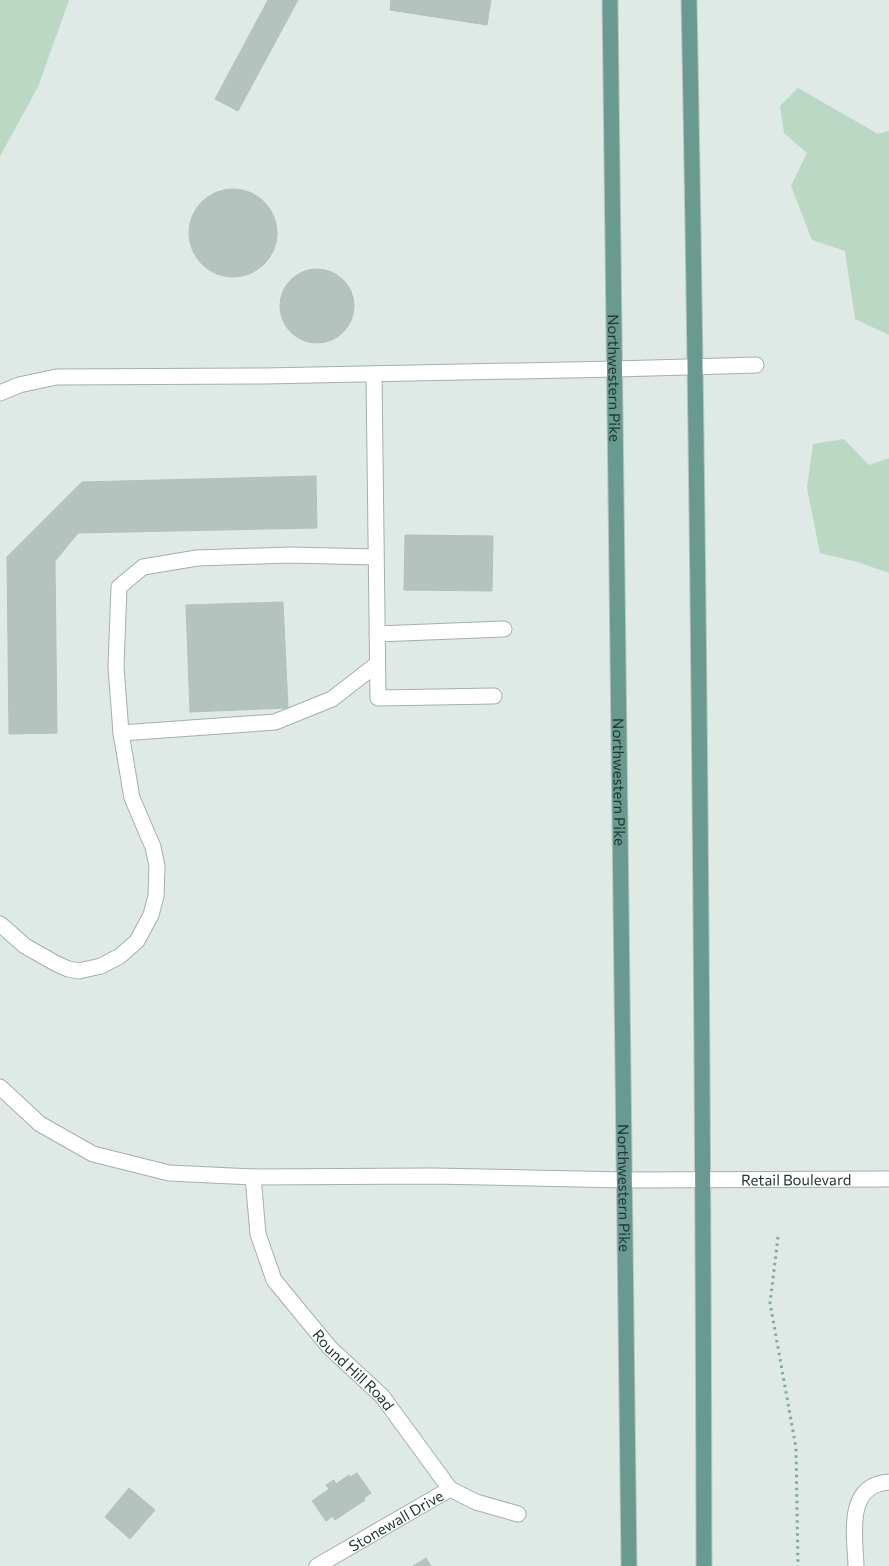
<svg xmlns="http://www.w3.org/2000/svg" width="889" height="1566" font-family="Commissioner,sans-serif">
<style>
.green{fill:#bad8c4}
.building{fill:#b5c3be;stroke:#b2c1bc}
.lines{fill:none;stroke-linecap:round;stroke-linejoin:round}
.minor-casing{stroke:#a3b0ac;stroke-width:17}
.major-casing{stroke:#bdc3c2;stroke-width:17}
.path{stroke:#83a99f;stroke-width:3;stroke-dasharray:2.5 4;stroke-linecap:butt}
.minor{stroke:#fff;stroke-width:15}
.major{stroke:#689a90;stroke-width:15}
.labels{text-anchor:middle;dominant-baseline:central;stroke-width:4.5;stroke-linejoin:round;paint-order:stroke}
.street-label{font-size:15px;fill:#223732;stroke:#eff6f3}
</style>
<rect width="100%" height="100%" fill="#dfe9e5"/>
<path class="green" d="M0,0H69L38,87L0,156Z
M798,88L878,134L889,131V335L855,319L845,251L812,240L791,186L807,153L784,133L780,106Z
M844,439L869,465L889,458V573L858,562L820,553L807,488L813,444Z"/>
<path class="building" d="M268,0H298L238,111L215,99Z
M391,0H491L487,25L390,10Z
M189 233a44 44 0 1 1 88 0a44 44 0 1 1-88 0Z
M280 306a37 37 0 1 1 74 0a37 37 0 1 1-74 0Z
M316,476L317,528L78,533L55,561L57,733L9,734L7,557L82,482Z
M405,535L493,536L492,591L404,590Z
M283,602L288,708L190,712L186,605Z
M357,1473L371,1493L364,1498L365,1500L335,1520L333,1516L326,1521L312,1501L329,1489L326,1485L334,1480L336,1484L349,1475L350,1477Z
M129,1488L155,1510L130,1539L105,1517Z
M426,1558L431,1566H413Z"/>
<g class="lines">
<defs>
<g id="minor">
<path d="M374,374L378,698L494,696"/>
<path d="M0,393L19,385L56,377L264,376L616,369L756,365"/>
<path d="M377,634L504,629"/>
<path d="M121,733L275,722L332,699L377,664"/>
<path d="M0,924L25,946L55,963L68,969L79,971L101,966L120,956L137,941L151,915L156,896L157,866L153,847L132,798L121,733L116,667L119,587L143,567L197,558L289,555L376,557"/>
<path id="s1" d="M0,1087L40,1124L93,1154L169,1173L253,1177L432,1176L625,1180L889,1179"/>
<path id="s2" d="M253,1177L258,1234L274,1280L330,1348L382,1396L450,1489L476,1502L518,1514"/>
<path id="s3" d="M317,1566L450,1489"/>
<path d="M856,1566C855,1535 845,1485 889,1482"/>
</g>
<g id="major">
<path id="s4" d="M610,0L629,1566"/>
<path d="M689,0C699,522 703,1044 704,1566"/>
</g>
</defs>
<use href="#minor" class="minor-casing"/>
<use href="#major" class="major-casing"/>
<path class="path" d="M778,1237L770,1303L796,1448L798,1566"/>
<use href="#minor" class="minor"/>
<use href="#major" class="major"/>
</g>
<g class="labels">
<g class="street-label">
<text stroke="none"><textPath href="#s4" startOffset="378">Northwestern Pike</textPath></text>
<text stroke="none"><textPath href="#s4" startOffset="782">Northwestern Pike</textPath></text>
<text stroke="none"><textPath href="#s1" startOffset="821">Retail Boulevard</textPath></text>
<text stroke="none"><textPath href="#s4" startOffset="1188">Northwestern Pike</textPath></text>
<text stroke="none"><textPath href="#s2" startOffset="226">Round Hill Road</textPath></text>
<text stroke="none"><textPath href="#s3" startOffset="91">Stonewall Drive</textPath></text>
</g>
</g>
</svg>
